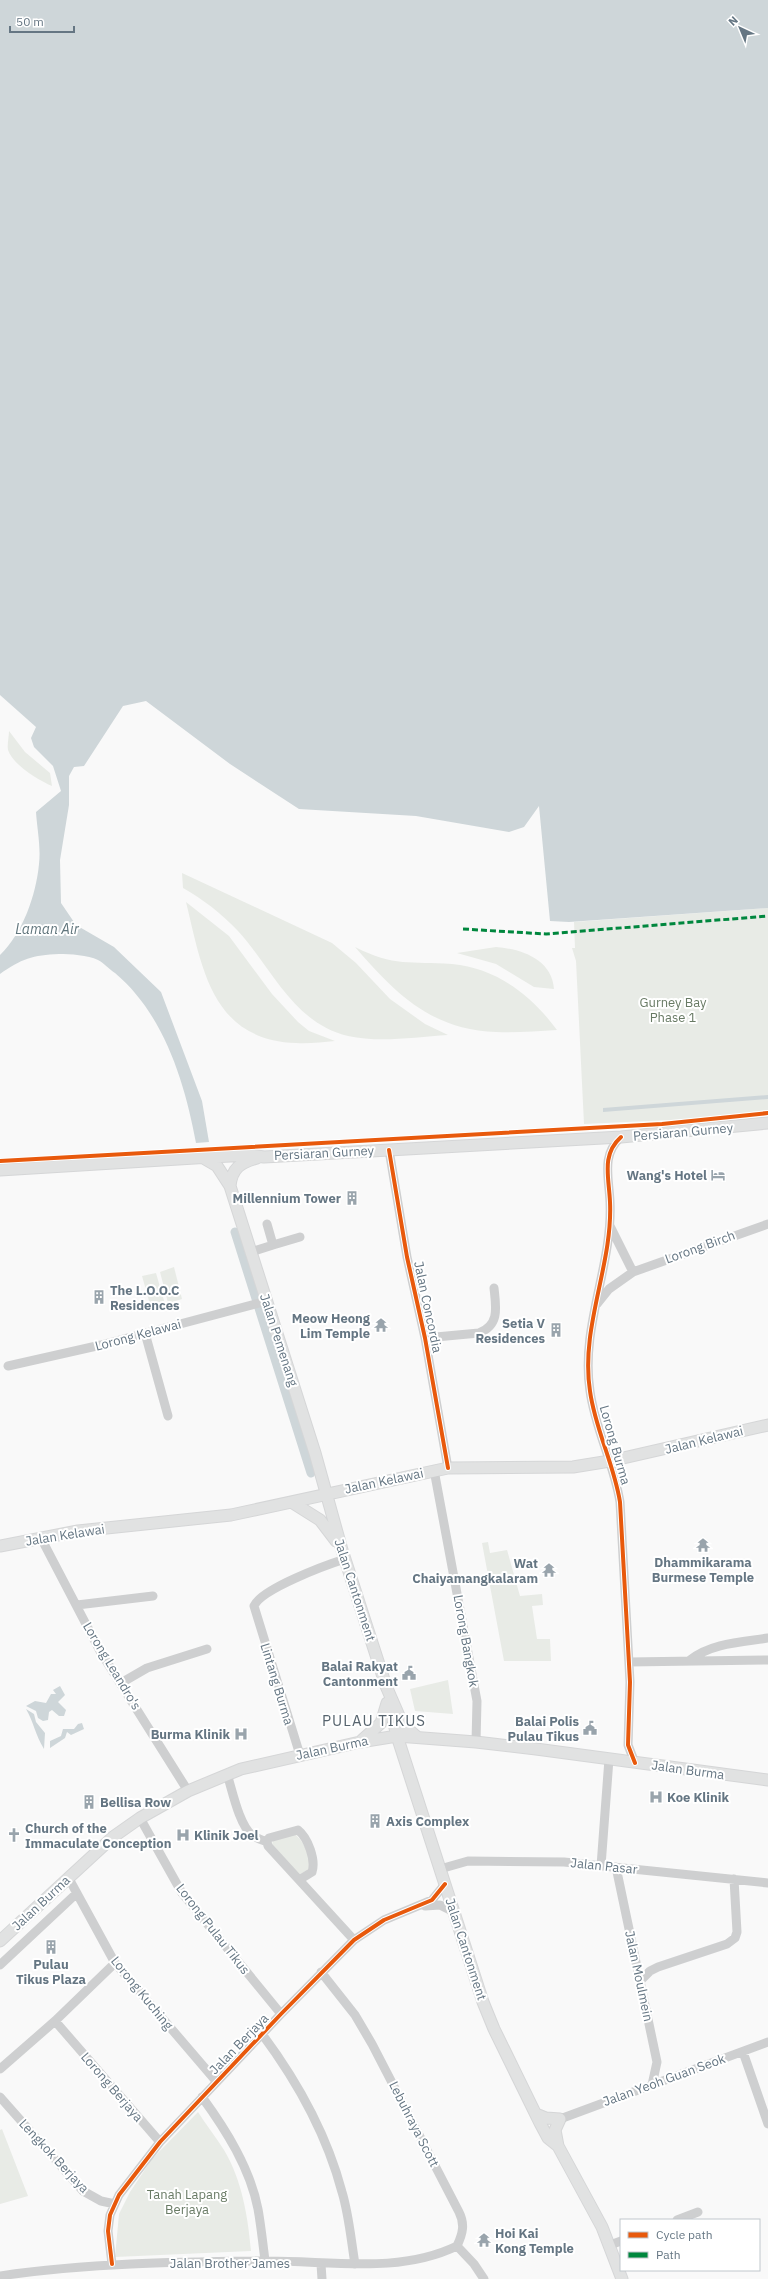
<svg xmlns="http://www.w3.org/2000/svg" width="768" height="2279" font-family="'IBM Plex Sans',sans-serif">
<style>
.green{fill:#e8ebe6}
.water{fill:#ced6d9}
.lines{fill:none;stroke-linecap:round;stroke-linejoin:round}
.canal{stroke:#ced6d9;stroke-width:9}
.major-casing{stroke:#d5d6d7;stroke-width:13}
.minor{stroke:#cecfd0;stroke-width:9}
.major{stroke:#e1e2e2;stroke-width:11}
.quiet{stroke:#00873e;stroke-width:3;stroke-dasharray:6 3;stroke-linecap:butt}
.cycleway-casing{stroke:#fff;stroke-width:6}
.cycleway{stroke:#e8590c;stroke-width:4}
.labels{text-anchor:middle;dominant-baseline:central;stroke-width:4;stroke-linejoin:round;paint-order:stroke}
.park-label{font-size:13px;fill:#687a64;stroke:#fff}
.street-label{font-size:13px;fill:#657683;stroke:#fff}
.poi-label{font-size:13px;font-weight:bold;fill:#657683;stroke:#fff;text-anchor:end}
.water-label{font-size:14px;font-style:italic;fill:#60757c;stroke:#fff}
.quarter-label{font-size:15px;letter-spacing:1px;fill:#57646e;stroke:#fff}
</style>
<rect width="100%" height="100%" fill="#f9f9f9"/>
<path class="green" d="M9,731L25,752L50,773L52,786C38,780 13,765 8,750C7,745 9,736 9,731Z
M182,873L332,943L356,963L390,999L425,1024L448,1035C415,1037 380,1043 348,1036C293,1023 272,968 238,931C221,913 204,900 183,888Z
M186,902L229,936L272,994L298,1022L309,1031L335,1041C322,1042 309,1044 296,1043C211,1040 202,967 186,902Z
M768,908V1110L691,1119L584,1124L576,961L572,948H575L574,922Z
M355,947C394,967 411,961 452,964C497,968 532,996 557,1030C537,1031 516,1033 496,1032C431,1030 395,993 355,947Z
M496,947C521,949 552,959 554,989L534,987L496,964L457,953Z
M174,1267L182,1299L168,1303L160,1272Z
M156,1273L165,1304L151,1308L142,1276Z
M488,1542L490,1553L507,1550L520,1596L542,1594L543,1605L532,1606L537,1639H550L551,1661H504L482,1543Z
M448,1680L453,1714L415,1711L410,1689Z
M293,1833C303,1839 311,1856 310,1868L299,1875L272,1844L273,1841Z
M198,2112C206,2125 216,2137 224,2150C242,2180 248,2217 251,2251L115,2257L119,2214L130,2192L152,2159Z
M2,2129L28,2196L0,2204V2130Z"/>
<path class="water" d="M0,0H768V908L569,922L550,921L539,806L524,827L509,832L416,816L299,809L230,764L146,701L123,706L84,766L74,767L69,776V805L60,860L61,903L76,925L114,947L161,992L202,1101L209,1142L196,1143C185,1083 164,1014 115,973C109,969 104,963 98,960C88,955 70,954 59,954C33,955 21,959 0,974V955C23,933 36,895 39,864C41,847 37,828 36,812L61,791L53,766L34,747L31,738L36,727L0,695Z
M768,1095V1099L603,1112V1108Z
M60,1686L65,1695L58,1702L66,1710L64,1716H59L52,1710L49,1712L48,1720L43,1721L38,1718L36,1711L26,1706L35,1701L46,1703L51,1694H56L53,1690Z
M26,1709L34,1714L36,1722L45,1733L44,1749C35,1734 34,1723 26,1709Z
M82,1723L84,1729L71,1735L67,1732L65,1738L50,1748V1741L61,1736L63,1729H74L78,1724Z"/>
<g class="lines">
<path class="canal" d="M235,1232L311,1473"/>
<defs>
<path id="major" d="M205,1159L217,1166L230,1186L315,1453L342,1550L386,1686L403,1725L417,1737
M0,1170L211,1157L250,1155L264,1157L621,1137L768,1123
M230,1186C232,1168 240,1163 257,1158
M293,1503L320,1520L336,1541
M0,1546L78,1531L231,1515L448,1468L573,1467L610,1461L768,1425
M390,1708L397,1736L483,2002L494,2029L540,2123L548,2138L558,2146
M362,1740L381,1723L387,1703
M0,1941L113,1837L140,1818L188,1791L241,1769L360,1742L397,1736L476,1742L536,1749L768,1780
M536,2114L546,2118L560,2119L555,2130L558,2146L602,2227L622,2279"/>
</defs>
<use href="#major" class="major-casing"/>
<path class="minor" d="M621,1137C601,1155 609,1177 610,1202C613,1265 580,1327 590,1391C595,1429 614,1464 620,1502L630,1682L628,1745L635,1763
M389,1150L407,1257L425,1338L448,1468
M610,1226L633,1272
M273,1245L300,1237
M251,1252L273,1245L267,1224
M597,1304L609,1289L633,1272L768,1224
M145,1333L168,1416
M425,1338L479,1333C500,1325 496,1307 494,1288
M8,1366L101,1345L267,1301
M434,1470L477,1701L476,1742
M41,1538L100,1651L188,1791
M77,1605L153,1596
M690,1660C711,1643 742,1642 768,1638
M629,1662L768,1660
M121,1683L147,1668L207,1649
M300,1755L254,1606C261,1589 326,1565 345,1559
M227,1774C232,1789 239,1825 252,1835C256,1838 262,1840 267,1842
M140,1818L182,1893L281,2014
M267,1842L268,1846L354,1940
M267,1842L269,1838L298,1830C308,1838 316,1860 312,1872L299,1880
M601,1866L609,1759
M616,1867L657,2062L652,2085
M440,1869L468,1861L564,1862L768,1883
M68,1877L115,1963L216,2081
M425,1906L440,1905L454,1912
M0,1965L77,1893
M321,1972L355,2015L372,2044L459,2212C465,2224 463,2233 457,2246
M640,1981L650,1971L658,1967L727,1944L735,1938L737,1932L734,1879
M55,2021L160,2142
M262,2034C297,2081 327,2135 342,2192C349,2215 351,2240 355,2264
M743,2052L768,2124
M0,2069L55,2021L115,1963
M0,2097L83,2191L101,2201L115,2204
M202,2097C226,2130 250,2168 258,2209C261,2226 263,2244 265,2261
M560,2119L768,2042
M677,2220L698,2212
M610,2245L621,2241
M457,2246L474,2264L484,2279
M112,2264L108,2231L110,2215L119,2195L160,2142L281,2014L354,1940L384,1920L432,1900L445,1884
M321,2264L322,2279
M0,2276C87,2263 175,2262 263,2261C327,2260 397,2275 457,2246"/>
<use href="#major" class="major"/>
<path class="quiet" d="M463,929L546,934L768,916"/>
<defs>
<path id="cycleway" d="M621,1137C601,1155 609,1177 610,1202C613,1265 580,1327 590,1391C595,1429 614,1464 620,1502L630,1682L628,1745L635,1763
M389,1150L407,1257L425,1338L448,1468
M0,1161L662,1124L768,1113
M112,2264L108,2231L110,2215L119,2195L160,2142L281,2014L354,1940L384,1920L432,1900L445,1884"/>
</defs>
<use href="#cycleway" class="cycleway-casing"/>
<use href="#cycleway" class="cycleway"/>
</g>
<defs>
<symbol id="hotel-bare" viewBox="-9 -9 18 18"><path d="M-6-4.5h1.5V1H6V5H4.5V3h-9V5H-6ZM-4 0a1.8 1.8 0 1 1 3.6 0ZM.5 0V-2.5h3Q6-2.5 6 0Z" fill="#99a4ac" stroke="#fff" stroke-width="2.5" paint-order="stroke"/></symbol>
<symbol id="building-bare" viewBox="-9 -9 18 18"><path d="M-4-6H4V6H1V3H-1V6H-4ZM-2.5-4.3h1.7v1.8h-1.7ZM.8-4.3h1.7v1.8H.8ZM-2.5-1h1.7V.8h-1.7ZM.8-1h1.7V.8H.8Z" fill="#99a4ac" stroke="#fff" stroke-width="2.5" paint-order="stroke"/></symbol>
<symbol id="temple-bare" viewBox="-9 -9 18 18"><path d="M0-6L5-2H3V0L6.5 2.5H4V6H1.5V3h-3V6H-4V2.5H-6.5L-3 0V-2H-5Z" fill="#99a4ac" stroke="#fff" stroke-width="2.5" paint-order="stroke"/></symbol>
<symbol id="civic-bare" viewBox="-9 -9 18 18"><path d="M-.6-6.5H3V-4.5H.6V-3L4-1V1h2V6H-6V1h2V-1L-.6-3ZM-1.2 2.5V6h2.4V2.5Z" fill="#99a4ac" stroke="#fff" stroke-width="2.5" paint-order="stroke"/></symbol>
<symbol id="hospital-bare" viewBox="-9 -9 18 18"><path d="M-5-5h3v3.5h4V-5h3V5h-3V1.5h-4V5h-3Z" fill="#99a4ac" stroke="#fff" stroke-width="2.5" paint-order="stroke"/></symbol>
<symbol id="church-bare" viewBox="-9 -9 18 18"><path d="M-1.2-6h2.4v3.5h3.3v2.4h-3.3V6h-2.4V-.1h-3.3v-2.4h3.3Z" fill="#99a4ac" stroke="#fff" stroke-width="2.5" paint-order="stroke"/></symbol>
</defs>
<g fill-rule="evenodd">
<use href="#hotel-bare" x="708" y="1165" width="20" height="20"/>
<use href="#building-bare" x="342" y="1188" width="20" height="20"/>
<use href="#building-bare" x="89" y="1287" width="20" height="20"/>
<use href="#temple-bare" x="371" y="1315" width="20" height="20"/>
<use href="#building-bare" x="546" y="1320" width="20" height="20"/>
<use href="#temple-bare" x="693" y="1535" width="20" height="20"/>
<use href="#temple-bare" x="539" y="1560" width="20" height="20"/>
<use href="#civic-bare" x="399" y="1663" width="20" height="20"/>
<use href="#civic-bare" x="580" y="1718" width="20" height="20"/>
<use href="#hospital-bare" x="231" y="1724" width="20" height="20"/>
<use href="#hospital-bare" x="646" y="1787" width="20" height="20"/>
<use href="#building-bare" x="79" y="1792" width="20" height="20"/>
<use href="#building-bare" x="365" y="1811" width="20" height="20"/>
<use href="#church-bare" x="4" y="1825" width="20" height="20"/>
<use href="#hospital-bare" x="173" y="1825" width="20" height="20"/>
<use href="#building-bare" x="41" y="1937" width="20" height="20"/>
<use href="#temple-bare" x="474" y="2230" width="20" height="20"/>
</g>
<g class="labels">
<g class="park-label">
<text x="673" y="1002">Gurney Bay<tspan x="673" dy="15">Phase 1</tspan></text>
<text x="187" y="2194">Tanah Lapang<tspan x="187" dy="15">Berjaya</tspan></text>
</g>
<g class="street-label">
<text transform="translate(683 1132) rotate(-5)">Persiaran Gurney</text>
<text transform="translate(324 1153) rotate(-3)">Persiaran Gurney</text>
<text transform="translate(700 1247) rotate(-20)">Lorong Birch</text>
<text transform="translate(428 1307) rotate(78)">Jalan Concordia</text>
<text transform="translate(138 1335) rotate(-15)">Lorong Kelawai</text>
<text transform="translate(279 1340) rotate(72)">Jalan Pemenang</text>
<text transform="translate(704 1440) rotate(-14)">Jalan Kelawai</text>
<text transform="translate(615 1445) rotate(74)">Lorong Burma</text>
<text transform="translate(384 1481) rotate(-12)">Jalan Kelawai</text>
<text transform="translate(65 1535) rotate(-9)">Jalan Kelawai</text>
<text transform="translate(355 1590) rotate(72)">Jalan Cantonment</text>
<text transform="translate(466 1641) rotate(80)">Lorong Bangkok</text>
<text transform="translate(112 1666) rotate(59)">Lorong Leandro's</text>
<text transform="translate(277 1684) rotate(73)">Lintang Burma</text>
<text transform="translate(332 1748) rotate(-12)">Jalan Burma</text>
<text transform="translate(688 1770) rotate(8)">Jalan Burma</text>
<text transform="translate(604 1866) rotate(6)">Jalan Pasar</text>
<text transform="translate(41 1903) rotate(-43)">Jalan Burma</text>
<text transform="translate(213 1929) rotate(52)">Lorong Pulau Tikus</text>
<text transform="translate(466 1949) rotate(72)">Jalan Cantonment</text>
<text transform="translate(639 1976) rotate(78)">Jalan Moulmein</text>
<text transform="translate(142 1993) rotate(51)">Lorong Kuching</text>
<text transform="translate(239 2044) rotate(-46)">Jalan Berjaya</text>
<text transform="translate(664 2080) rotate(-20)">Jalan Yeoh Guan Seok</text>
<text transform="translate(112 2087) rotate(49)">Lorong Berjaya</text>
<text transform="translate(414 2124) rotate(63)">Lebuhraya Scott</text>
<text transform="translate(54 2156) rotate(47)">Lengkok Berjaya</text>
<text x="230" y="2263">Jalan Brother James</text>
</g>
<g class="poi-label">
<text x="707" y="1175">Wang's Hotel</text>
<text x="341" y="1198">Millennium Tower</text>
<text x="110" y="1290" text-anchor="start">The L.O.O.C<tspan x="110" dy="15">Residences</tspan></text>
<text x="370" y="1318">Meow Heong<tspan x="370" dy="15">Lim Temple</tspan></text>
<text x="545" y="1323">Setia V<tspan x="545" dy="15">Residences</tspan></text>
<text x="703" y="1562" text-anchor="middle">Dhammikarama<tspan x="703" dy="15">Burmese Temple</tspan></text>
<text x="538" y="1563">Wat<tspan x="538" dy="15">Chaiyamangkalaram</tspan></text>
<text x="398" y="1666">Balai Rakyat<tspan x="398" dy="15">Cantonment</tspan></text>
<text x="579" y="1721">Balai Polis<tspan x="579" dy="15">Pulau Tikus</tspan></text>
<text x="230" y="1734">Burma Klinik</text>
<text x="667" y="1797" text-anchor="start">Koe Klinik</text>
<text x="100" y="1802" text-anchor="start">Bellisa Row</text>
<text x="386" y="1821" text-anchor="start">Axis Complex</text>
<text x="25" y="1828" text-anchor="start">Church of the<tspan x="25" dy="15">Immaculate Conception</tspan></text>
<text x="194" y="1835" text-anchor="start">Klinik Joel</text>
<text x="51" y="1964" text-anchor="middle">Pulau<tspan x="51" dy="15">Tikus Plaza</tspan></text>
<text x="495" y="2233" text-anchor="start">Hoi Kai<tspan x="495" dy="15">Kong Temple</tspan></text>
</g>
<g class="water-label">
<text x="47" y="929">Laman Air</text>
</g>
<g class="quarter-label">
<text x="374" y="1720">PULAU TIKUS</text>
</g>
</g>
<rect x="620" y="2219" width="140" height="52" fill="#ffffff" stroke="#c1c8cd"/>
<rect x="628" y="2232" width="20" height="6" fill="#e8590c" stroke="#c1c8cd"/>
<text x="656" y="2239" font-size="12" fill="#657683">Cycle path</text>
<rect x="628" y="2252" width="20" height="6" fill="#00873e" stroke="#c1c8cd"/>
<text x="656" y="2259" font-size="12" fill="#657683">Path</text>
<g transform="translate(740 28) rotate(316)" stroke="#ffffff" stroke-width="3" paint-order="stroke">
<path d="M0-3L7 15L0 10L-7 15Z" fill="#657683"/>
<text y="-6" font-size="11" font-weight="bold" text-anchor="middle" fill="#657683">N</text>
</g>
<path d="M10 26v6h64v-6" fill="none" stroke="#657683" stroke-width="2"/>
<text x="16" y="26" font-size="12" fill="#657683" stroke="#ffffff" stroke-width="3" paint-order="stroke">50 m</text>
</svg>
